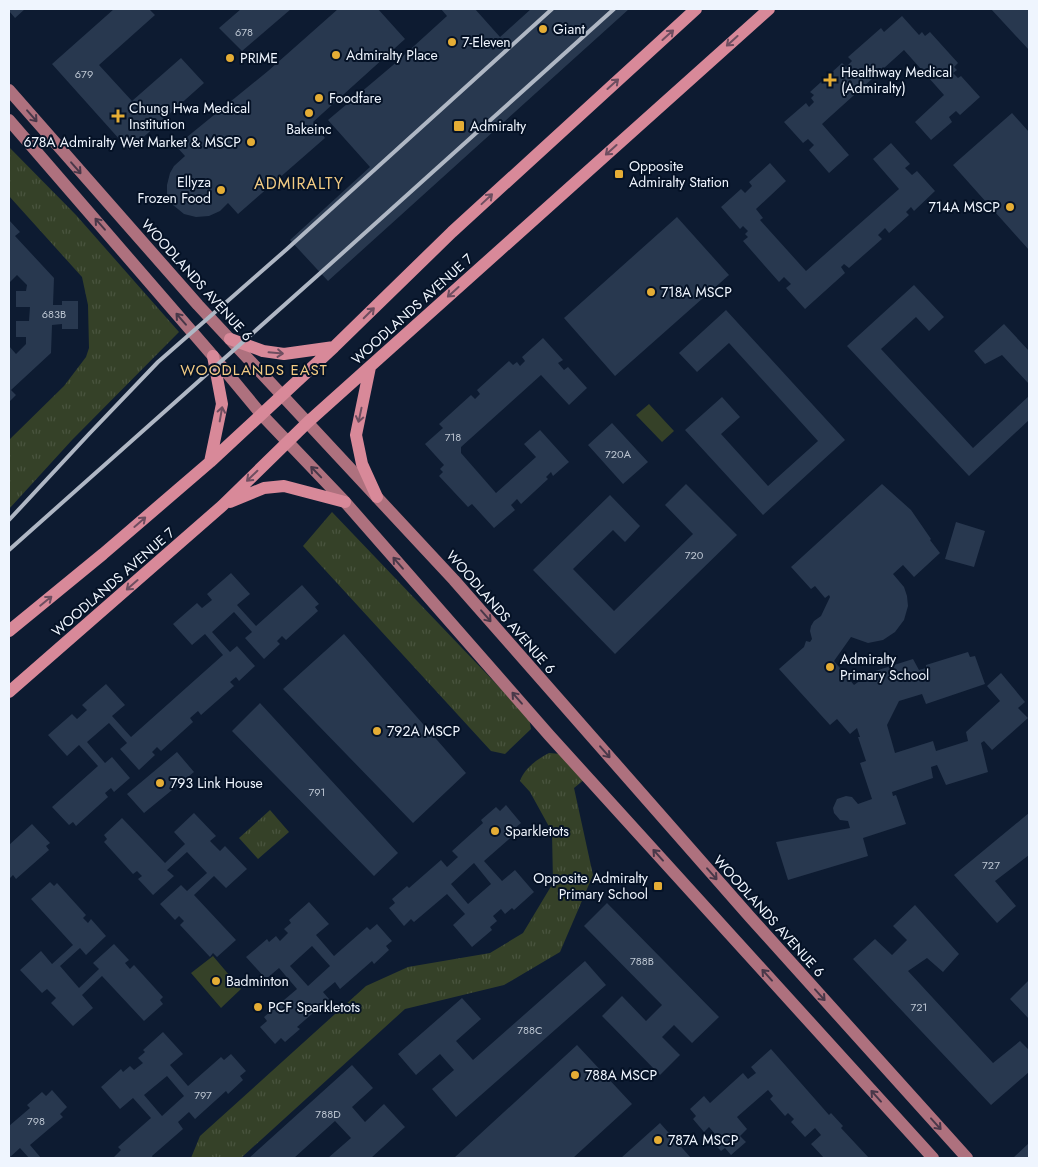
<svg xmlns="http://www.w3.org/2000/svg" width="1038" height="1167" font-family="Jost,sans-serif">
<style>
.grass{fill:url(#grass-tufts)}
.pitch{fill:#354128}
.building{fill:#28384f;fill-rule:evenodd}
.lines{fill:none;stroke-linecap:round;stroke-linejoin:round}
.secondary{stroke:#ae717e;stroke-width:12}
.primary{stroke:#d88999;stroke-width:12}
.rail{stroke:#afb7c4;stroke-width:4}
.oneway{stroke:#6e4e60}
.oneway2{stroke:#493849}
.poi-dot{fill:#e5ad35;stroke:#051226;stroke-width:2}
.labels{text-anchor:middle;dominant-baseline:central;stroke-width:4;stroke-linejoin:round;paint-order:stroke}
.number-label{font-size:11px;fill:#bdc6d2}
.poi-label{font-size:14px;fill:#eff5fe;stroke:#051226;text-anchor:start}
.street-label{font-size:14px;fill:#eff5fe;stroke:#051226}
.neighbourhood-label{font-size:15px;letter-spacing:1px;fill:#f2cb83;stroke:#051226}
.quarter-label{font-size:16px;letter-spacing:1px;fill:#f2cb83;stroke:#051226}
</style>
<defs>
<pattern id="grass-tufts" width="24" height="20" patternUnits="userSpaceOnUse" patternTransform="scale(1.25)"><rect width="24" height="20" fill="#354128"/><path d="M3 7l-1-3M5 7V3M7 7l1-3M15 17l-1-3M17 17v-4M19 17l1-3" fill="none" stroke="#49543e"/></pattern>
</defs>
<rect width="100%" height="100%" fill="#0d1b31"/>
<path class="grass" d="M9,147L76,215L179,332L72,440L9,509V440L64,386L86,357L89,348L88,305L82,277L9,196Z
M332,512L529,718L531,729L505,754L491,751L303,546Z
M549,753L561,754L585,779L574,788L593,875L560,952L504,985L405,1009L241,1158H191L200,1136L366,986L408,967L490,953L523,933L553,883L552,832L530,792L520,781C524,769 537,759 549,753Z
M270,810L289,832L258,859L239,838Z"/>
<path class="pitch" d="M649,404L674,431L662,442L636,415Z
M213,956L241,989L221,1008L191,973Z"/>
<path class="building" d="M9,9H25L15,18L9,11Z
M114,9H149L155,15L99,65L132,101L181,58L204,83L129,150L52,64Z
M241,9H291L242,51L219,28Z
M338,9H378L405,39L313,122L325,138L238,214L228,203L220,211L209,216L196,217L184,214L173,205L167,195V185L170,173L174,166L185,156L176,146L268,71Z
M441,9H475L500,37L531,9H629L328,281L290,240L370,167L328,120L392,66L447,16Z
M991,9H1029V50Z
M902,16L919,35L922,32L925,36L930,32L958,63L954,67L957,70L953,73L958,78L961,76L980,97L960,115L956,111L949,117L952,122L931,140L915,122L944,95L904,50L822,124L849,155L829,173L809,150L814,145L808,139L803,143L784,122L806,103L809,107L814,102L811,98L814,95L810,92L842,63L846,67L852,61L848,57L881,28L884,32Z
M1012,113L1029,132V250L953,165Z
M891,143L910,164L905,168L912,175L917,171L935,191L914,211L911,207L906,212L909,215L889,233L885,228L878,235L882,239L849,268L844,264L841,267L845,273L805,309L786,288L791,284L784,277L779,282L743,241L748,237L745,234L748,231L743,226L740,229L721,207L741,189L745,193L752,186L749,182L770,163L786,181L756,209L763,218L760,220L806,271L899,189L873,159Z
M677,217L729,275L615,376L564,318Z
M9,220L20,232L15,236L54,278L53,305H62V301H78V329H62V324L52,325L51,353L11,390L16,395L9,402V346L16,354L26,344V337H16V321H29L30,307H16V291H26L27,285L17,275L9,283Z
M914,285L944,317L929,331L916,317L881,349L973,448L1029,396V420L969,476L847,346Z
M726,310L845,440L763,515L685,430L722,397L740,417L721,434L768,486L818,441L729,343L697,372L679,353Z
M1004,324L1029,351V384L1002,355L985,364L974,351Z
M543,338L563,360L558,363L564,370L568,367L587,388L569,405L541,375L461,447V453L496,493L536,457L524,444L540,430L569,462L553,476L551,472L546,477L548,479L521,504L517,499L511,505L515,510L494,528L472,504L468,507L439,476L443,472L440,469L444,465L425,444L443,428L439,424L471,395L475,399L480,394L477,390L509,361L513,365L517,362L520,366L525,361L522,357Z
M612,423L648,462L623,484L588,445Z
M686,484L737,535L615,654L533,570L610,495L640,526L625,542L613,530L573,569L614,611L693,534L665,505Z
M882,484L911,510L931,539L930,540L940,553L914,577L903,565L893,574L904,587L907,596L908,606L904,620L895,632L883,640L868,643L851,637L834,661L854,685L872,672L913,659L919,670L926,668V665L968,652L970,657L975,656L985,684L926,704L922,694L899,701L887,725L895,753L933,741L936,751L968,741L966,732L1000,701L987,686L1001,673L1025,702L1018,708L1028,718L992,750L984,741L981,743L988,772L946,785L937,765L931,767L933,778L892,792L893,796L896,795L906,824L863,838L868,856L788,880L776,842L850,828L848,821L840,820L834,813L833,808L837,799L846,796L852,797L858,804L872,799L860,763L866,761L858,737H860L857,728L850,734L837,719L830,725L779,669L804,647L806,641L810,642L812,639L810,631L811,626L814,621L821,616L830,597L829,595L825,598L815,586L811,589L791,567Z
M956,522L985,531L974,567L945,559Z
M231,573L250,594L237,605L256,626L302,585L319,604L315,607L318,611L286,640L282,636L277,641L280,644L264,659L245,638L252,632L234,612L212,632L230,652L237,646L255,666L239,681L236,677L230,682L234,686L201,715L198,711L190,718L193,722L161,751L157,747L152,752L155,755L139,770L120,749L127,743L109,723L87,742L105,763L112,757L130,778L114,792L111,788L105,793L108,797L76,826L73,822L69,825L52,807L98,766L79,745L67,756L48,735L72,714L77,719L87,710L82,705L106,684L125,705L112,716L131,737L223,655L205,634L192,645L173,624L197,603L202,608L212,600L207,594Z
M344,634L466,773L413,823L283,689Z
M260,703L398,853L374,876L232,731Z
M177,752L194,772L144,813L127,794Z
M506,805L521,823L514,829L517,832L484,861L502,881L515,870L534,892L514,910L512,908L505,914L501,909L493,916L497,921L490,927L492,930L472,947L453,925L465,914L447,894L414,922L411,919L404,926L389,908L395,903L392,899L407,886L409,888L441,860L447,867L458,857L452,851L483,823L481,820L496,807L500,811ZM474,863L491,884L468,904L451,884Z
M194,813L216,836L210,841L220,851L225,846L247,869L226,888L214,876L194,895L236,940L217,957L213,953L210,957L180,925L184,921L179,916L175,920L160,904L181,885L187,891L207,873L187,852L167,870L174,876L153,895L138,879L142,876L137,871L133,874L104,842L107,839L104,835L122,818L165,863L185,844L174,832Z
M1029,813V855L995,881L1016,906L997,923L954,875Z
M32,824L50,843L46,846L49,850L16,879L13,875L9,879V845Z
M50,882L54,886L57,883L86,915L83,918L88,923L91,919L106,936L86,955L80,948L60,966L79,988L99,969L93,963L114,944L129,960L125,963L130,969L134,965L163,997L160,1000L163,1004L144,1021L102,976L82,995L93,1008L73,1026L51,1003L56,998L47,989L42,993L20,970L41,951L52,964L73,945L31,899Z
M309,902L329,924L316,935L334,956L367,927L370,930L377,924L392,941L386,946L389,950L374,964L372,961L340,989L335,982L323,992L329,999L297,1027L300,1029L285,1042L281,1038L275,1044L260,1027L267,1021L264,1017L297,989L279,968L266,979L246,957L267,939L269,942L276,936L280,941L288,933L284,929L291,923L289,920ZM312,946L330,966L308,986L290,966Z
M607,903L719,1017L692,1043L674,1025L662,1037L680,1055L660,1075L602,1016L622,996L646,1021L662,1005L584,926Z
M915,905L959,954L943,972L927,958L908,971L993,1063L1020,1041L1029,1050V1072L991,1105L853,959L875,939L892,955L907,940L893,926Z
M585,961L606,985L456,1117L432,1089L454,1070L440,1054L416,1075L398,1054L462,998L481,1019L456,1041L473,1060Z
M1029,980V1019L1010,999Z
M163,1032L183,1054L170,1065L188,1086L221,1057L224,1060L231,1054L246,1071L240,1076L243,1080L228,1094L226,1091L195,1119L189,1112L178,1122L183,1129L152,1156L153,1158H115L114,1157L121,1150L118,1147L151,1118L133,1098L120,1109L101,1087L121,1069L123,1072L130,1066L134,1070L143,1063L138,1058L145,1052L143,1050ZM167,1076L184,1096L162,1116L144,1095Z
M577,1045L632,1104L573,1158H454Z
M771,1049L829,1115L831,1113L843,1126L841,1128L869,1158H824L811,1144L821,1135L815,1128L805,1137L791,1122L794,1119L788,1113L785,1116L770,1099L773,1096L768,1090L737,1117L747,1129L740,1136L746,1142L731,1155L725,1148L721,1151L710,1139L715,1134L709,1127L704,1132L693,1119L696,1116L690,1109L704,1096L710,1103L743,1073L748,1079L756,1073L751,1067Z
M352,1065L373,1088L352,1107L365,1122L384,1104L405,1127L371,1158H328L351,1138L335,1121L294,1158H249Z
M52,1090L67,1107L60,1114L63,1117L30,1145L41,1158H29L20,1148L9,1158V1126L30,1108L27,1105L42,1092L46,1096Z
M660,1123L691,1158H621Z
M1029,1143V1158H1013Z"/>
<g class="lines">
<path class="secondary" d="M9,90L198,305L454,580L750,917L967,1158
M9,120L213,356L261,414L345,502L549,735L933,1158"/>
<path class="primary" d="M230,339L263,351L284,354L334,347
M370,367L356,435L362,464L377,497
M210,462L222,404L213,356
M230,502L264,488L284,486L345,502
M9,631L103,554L210,462L334,347L452,232L696,9
M9,692L222,506L308,422L769,9"/>
<path class="rail" d="M9,520L89,434L158,362L287,249L552,9
M9,550L317,276L614,9"/>
</g>
<defs><path id="oneway-shaft" d="M-6 0H5M1.5-3L5.5 0L1.5 3" fill="none" stroke-width="1.6" stroke-linecap="round" stroke-linejoin="round" transform="scale(1.25)"/></defs>
<g class="oneway">
<use href="#oneway-shaft" transform="translate(668 35) rotate(-42)"/>
<use href="#oneway-shaft" transform="translate(732 41) rotate(138)"/>
<use href="#oneway-shaft" transform="translate(613 84) rotate(-42)"/>
<use href="#oneway-shaft" transform="translate(611 150) rotate(138)"/>
<use href="#oneway-shaft" transform="translate(487 199) rotate(-43)"/>
<use href="#oneway-shaft" transform="translate(453 292) rotate(138)"/>
<use href="#oneway-shaft" transform="translate(369 313) rotate(-45)"/>
<use href="#oneway-shaft" transform="translate(276 353) rotate(5)"/>
<use href="#oneway-shaft" transform="translate(221 414) rotate(-80)"/>
<use href="#oneway-shaft" transform="translate(360 415) rotate(102)"/>
<use href="#oneway-shaft" transform="translate(252 476) rotate(136)"/>
<use href="#oneway-shaft" transform="translate(140 522) rotate(-41)"/>
<use href="#oneway-shaft" transform="translate(132 585) rotate(139)"/>
<use href="#oneway-shaft" transform="translate(46 601) rotate(-39)"/>
</g>
<g class="oneway2">
<use href="#oneway-shaft" transform="translate(32 116) rotate(49)"/>
<use href="#oneway-shaft" transform="translate(76 168) rotate(49)"/>
<use href="#oneway-shaft" transform="translate(100 224) rotate(-131)"/>
<use href="#oneway-shaft" transform="translate(181 319) rotate(-131)"/>
<use href="#oneway-shaft" transform="translate(316 472) rotate(-134)"/>
<use href="#oneway-shaft" transform="translate(398 563) rotate(-131)"/>
<use href="#oneway-shaft" transform="translate(486 616) rotate(49)"/>
<use href="#oneway-shaft" transform="translate(517 698) rotate(-131)"/>
<use href="#oneway-shaft" transform="translate(605 752) rotate(49)"/>
<use href="#oneway-shaft" transform="translate(658 855) rotate(-132)"/>
<use href="#oneway-shaft" transform="translate(712 874) rotate(49)"/>
<use href="#oneway-shaft" transform="translate(767 975) rotate(-132)"/>
<use href="#oneway-shaft" transform="translate(820 995) rotate(48)"/>
<use href="#oneway-shaft" transform="translate(876 1096) rotate(-132)"/>
<use href="#oneway-shaft" transform="translate(936 1124) rotate(48)"/>
</g>
<g class="poi-dot">
<circle cx="543" cy="29" r="5"/>
<circle cx="452" cy="42" r="5"/>
<circle cx="336" cy="55" r="5"/>
<circle cx="230" cy="58" r="5"/>
<path d="M827.5 72.5h5v5h5v5h-5v5h-5v-5h-5v-5h5z"/>
<circle cx="319" cy="98" r="5"/>
<circle cx="309" cy="113" r="5"/>
<path d="M115.5 108.5h5v5h5v5h-5v5h-5v-5h-5v-5h5z"/>
<rect x="453" y="120" width="12" height="12" rx="2.5"/>
<circle cx="251" cy="142" r="5"/>
<rect x="614" y="169" width="10" height="10" rx="2.5"/>
<circle cx="221" cy="190" r="5"/>
<circle cx="1010" cy="207" r="5"/>
<circle cx="651" cy="292" r="5"/>
<circle cx="830" cy="667" r="5"/>
<circle cx="377" cy="731" r="5"/>
<circle cx="160" cy="783" r="5"/>
<circle cx="495" cy="831" r="5"/>
<rect x="653" y="881" width="10" height="10" rx="2.5"/>
<circle cx="216" cy="981" r="5"/>
<circle cx="258" cy="1007" r="5"/>
<circle cx="575" cy="1075" r="5"/>
<circle cx="658" cy="1140" r="5"/>
</g>
<g class="labels">
<g class="number-label">
<text x="244" y="32">678</text>
<text x="84" y="74">679</text>
<text x="54" y="314">683B</text>
<text x="453" y="437">718</text>
<text x="618" y="454">720A</text>
<text x="694" y="555">720</text>
<text x="317" y="792">791</text>
<text x="991" y="865">727</text>
<text x="642" y="961">788B</text>
<text x="919" y="1007">721</text>
<text x="530" y="1030">788C</text>
<text x="203" y="1095">797</text>
<text x="328" y="1114">788D</text>
<text x="36" y="1121">798</text>
</g>
<g class="poi-label">
<text x="553" y="29">Giant</text>
<text x="462" y="42">7-Eleven</text>
<text x="346" y="55">Admiralty Place</text>
<text x="240" y="58">PRIME</text>
<text x="841" y="72">Healthway Medical<tspan x="841" dy="16">(Admiralty)</tspan></text>
<text x="329" y="98">Foodfare</text>
<text x="129" y="108">Chung Hwa Medical<tspan x="129" dy="16">Institution</tspan></text>
<text x="470" y="126">Admiralty</text>
<text x="309" y="129" text-anchor="middle">Bakeinc</text>
<text x="241" y="142" text-anchor="end">678A Admiralty Wet Market &amp; MSCP</text>
<text x="629" y="166">Opposite<tspan x="629" dy="16">Admiralty Station</tspan></text>
<text x="211" y="182" text-anchor="end">Ellyza<tspan x="211" dy="16">Frozen Food</tspan></text>
<text x="1000" y="207" text-anchor="end">714A MSCP</text>
<text x="661" y="292">718A MSCP</text>
<text x="840" y="659">Admiralty<tspan x="840" dy="16">Primary School</tspan></text>
<text x="387" y="731">792A MSCP</text>
<text x="170" y="783">793 Link House</text>
<text x="505" y="831">Sparkletots</text>
<text x="648" y="878" text-anchor="end">Opposite Admiralty<tspan x="648" dy="16">Primary School</tspan></text>
<text x="226" y="981">Badminton</text>
<text x="268" y="1007">PCF Sparkletots</text>
<text x="585" y="1075">788A MSCP</text>
<text x="668" y="1140">787A MSCP</text>
</g>
<g class="street-label">
<text transform="translate(197 280) rotate(48)">WOODLANDS AVENUE 6</text>
<text transform="translate(412 309) rotate(-42)">WOODLANDS AVENUE 7</text>
<text transform="translate(113 582) rotate(-41)">WOODLANDS AVENUE 7</text>
<text transform="translate(501 612) rotate(49)">WOODLANDS AVENUE 6</text>
<text transform="translate(769 916) rotate(48)">WOODLANDS AVENUE 6</text>
</g>
<g class="neighbourhood-label">
<text x="254" y="370">WOODLANDS EAST</text>
</g>
<g class="quarter-label">
<text x="299" y="183">ADMIRALTY</text>
</g>
</g>
<rect width="1038" height="1167" fill="none" stroke="#eff5fe" stroke-width="20"/>
</svg>
